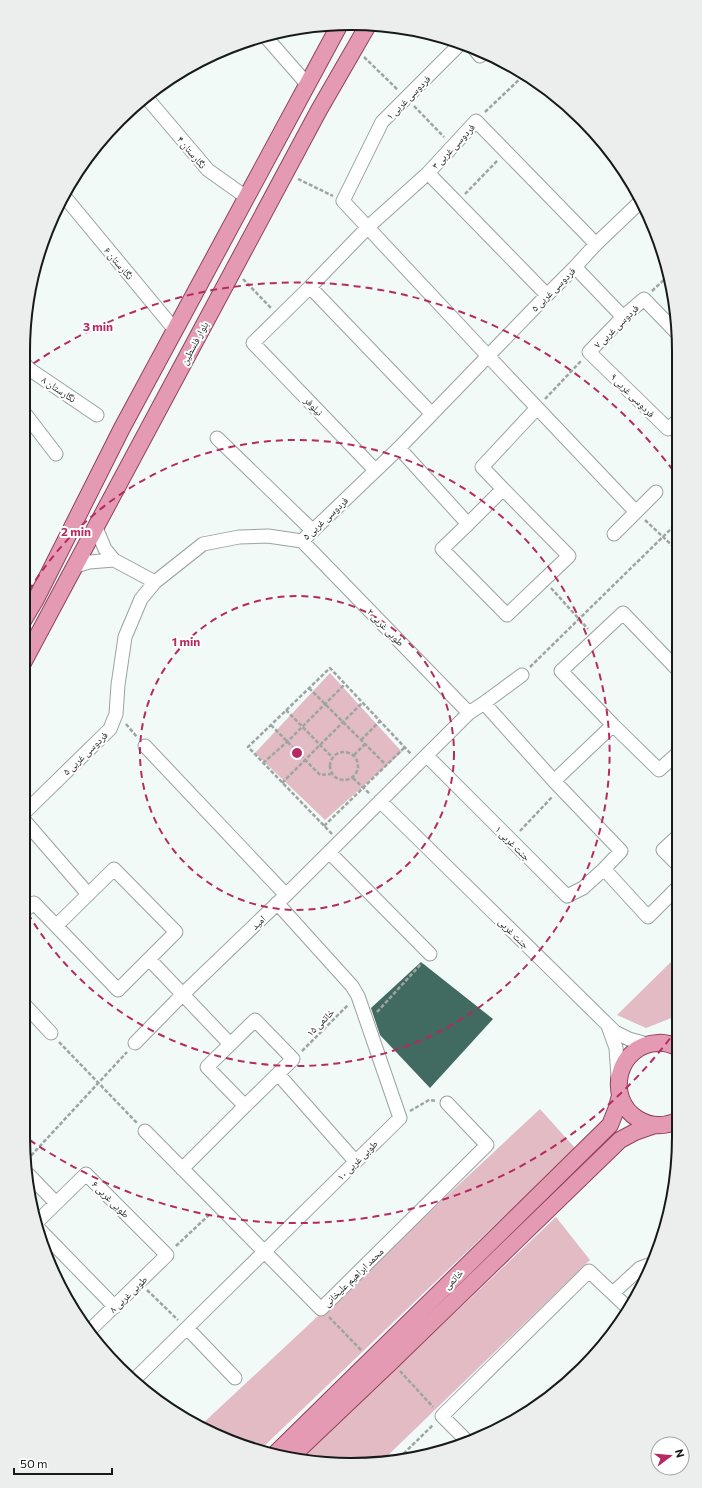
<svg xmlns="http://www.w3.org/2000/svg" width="702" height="1488" font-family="Commissioner,'Noto Naskh Arabic',sans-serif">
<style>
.green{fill:#e2bbc4}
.building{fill:#416a60}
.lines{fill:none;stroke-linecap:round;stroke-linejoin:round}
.minor-casing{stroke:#9aa2a0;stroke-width:15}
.major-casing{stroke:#92415c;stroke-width:18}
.path{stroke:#9da4a2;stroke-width:2.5;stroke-dasharray:4 2;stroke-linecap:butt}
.minor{stroke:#fff;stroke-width:13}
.major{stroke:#e59ab3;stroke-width:16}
.ring{fill:none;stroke:#b72a61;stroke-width:2;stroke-dasharray:7 5}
.labels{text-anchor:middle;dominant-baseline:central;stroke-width:4;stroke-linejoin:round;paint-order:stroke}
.street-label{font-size:10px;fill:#171a19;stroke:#fff}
.rim{fill:none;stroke:#171a19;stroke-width:2}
.centre{fill:#b72a61;stroke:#fff;stroke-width:2}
.ring-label{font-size:12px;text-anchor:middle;font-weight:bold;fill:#b72a61;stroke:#fff;stroke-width:4;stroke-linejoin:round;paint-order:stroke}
</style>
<rect width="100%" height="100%" fill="#f1faf7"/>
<path class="green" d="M330,673L402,752L325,820L255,753Z
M678,955L679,1015L646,1028L617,1015Z
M540,1109L575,1148L260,1450L225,1440L200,1426Z
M556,1217L590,1260L381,1462L301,1459Z"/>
<path class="building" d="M421,962L493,1019L430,1088L380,1035L371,1008Z"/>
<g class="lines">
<defs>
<path id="minor" d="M265,36L307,84
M461,43L382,122L343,201L488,356L636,512
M472,46L480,56L484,52
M146,97L208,170L246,197
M64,196L175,330
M575,267L623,317
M310,287L431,413
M547,295L428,173L476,121L596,244
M676,332L644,299L623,317L589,352L668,429L677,421
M23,362L29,369L97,415
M23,411L56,454
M217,438L313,531
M399,448L468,524L503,489L569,556L507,615L442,549L468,524
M375,470L253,343L310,287L368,227L428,173
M503,489L482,467L537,408
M96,528L105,549L114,560L155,582
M614,534L656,492
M302,541L469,713
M76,566L89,562L114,560
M484,703L522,675
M613,725L659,770L678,753
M145,746L286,895
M554,781L613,725L561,671L623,613L677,669
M380,801L615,1032L629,1039L647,1044
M23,814L110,729L116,714L118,685L125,637L141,599L155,582L203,544L239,537L268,536L302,541L399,448L547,295L575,267L596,244L640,202
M23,819L88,894
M678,836L663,850L678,865
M329,852L430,954
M604,869L648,917L678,887
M23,912L34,903L118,990L176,932L114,869L56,926
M149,959L230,1044
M23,1003L51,1033
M255,1020L293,1059L245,1106L207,1067Z
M608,1026L616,1048L618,1077
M135,1043L182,995L286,895L469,713L484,703L554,781L621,851L604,869L583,888L567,896L427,756
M278,1074L355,1161
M145,1131L321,1309L487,1145L447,1103
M182,1169L245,1106
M29,1175L56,1203
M37,1222L86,1174L167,1255L88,1332
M38,1228L115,1307
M613,1293L640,1268L654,1263
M187,1328L235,1378
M135,1379L400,1118L358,996L352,986L277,903
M466,1440L442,1416L589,1271L627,1307"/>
<path id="major" d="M23,621L36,599L122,428L340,24
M23,663L319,110L368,25
M679,1048C672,1045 665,1042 658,1043C618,1044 604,1098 638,1119C651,1127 665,1127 679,1120
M274,1455L610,1125L616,1110L620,1096
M289,1459L391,1362L620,1140L635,1132L655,1125"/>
</defs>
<use href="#minor" class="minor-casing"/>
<use href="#major" class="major-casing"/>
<path class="path" d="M364,57L398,90
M414,106L444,137
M485,112L524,75
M298,179L333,196
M465,194L498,160
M243,279L271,308
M652,291L668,276
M545,399L581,361
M645,520L677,550
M23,574L26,578L27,584
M551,588L588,629
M530,667L677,523
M309,688L386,765
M286,710L332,757
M126,724L137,737
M271,725L320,775L331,774
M361,740L380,721
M330 766a14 14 0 1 1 28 0a14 14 0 1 1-28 0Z
M354,755L365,744
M263,763L287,742L345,684
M353,778L370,794
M282,783L362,703
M324,826L405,747
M520,831L552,797
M332,834L248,747L330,668L411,754
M377,1012L422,963
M59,1042L137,1123
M302,1051L348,1005
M410,1111L429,1100L436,1101
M27,1160L127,1052
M176,1246L210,1214
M147,1290L178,1320
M329,1317L362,1351
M400,1371L433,1407
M395,1462L433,1425"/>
<use href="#minor" class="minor"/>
<use href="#major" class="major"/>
</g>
<g class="ring">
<circle cx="297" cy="753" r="157"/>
<path d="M23 601A313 313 0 1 1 23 905"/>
<path d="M677 1029A470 470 0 0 1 24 1136M24 370A470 470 0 0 1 675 473"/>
</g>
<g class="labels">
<g class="street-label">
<text transform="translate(408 97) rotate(-45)">فردوسی غربی ۱</text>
<text transform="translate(453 146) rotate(-47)">فردوسی غربی ۳</text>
<text transform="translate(192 152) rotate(50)">نگارستان ۴</text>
<text transform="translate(119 263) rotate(50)">نگارستان ۶</text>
<text transform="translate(553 289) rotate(-45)">فردوسی غربی ۵</text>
<text transform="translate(616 326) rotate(-44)">فردوسی غربی ۷</text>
<text transform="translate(194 343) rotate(-62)">بلوار فلسطین</text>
<text transform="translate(59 389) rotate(34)">نگارستان ۸</text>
<text transform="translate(633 395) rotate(45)">فردوسی غربی ۹</text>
<text transform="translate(314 406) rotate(46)">نیلوفر</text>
<text transform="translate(325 518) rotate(-43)">فردوسی غربی ۵</text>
<text transform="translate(386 627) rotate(46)">طوبی غربی ۲</text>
<text transform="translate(85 753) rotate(-44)">فردوسی غربی ۵</text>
<text transform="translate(513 843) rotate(45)">جنت غربی ۱</text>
<text transform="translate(258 922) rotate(-44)">امید</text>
<text transform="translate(514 933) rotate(45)">جنت غربی</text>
<text transform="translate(320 1022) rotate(-45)">خاتمی ۱۵</text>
<text transform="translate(357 1160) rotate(-45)">طوبی غربی ۱۰</text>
<text transform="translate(111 1199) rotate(45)">طوبی غربی ۶</text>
<text transform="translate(353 1277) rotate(-44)">محمد ابراهیم علیخانی</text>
<text transform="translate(453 1279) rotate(-45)">خاتمی</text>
<text transform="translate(128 1294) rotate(-44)">طوبی غربی ۸</text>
</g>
</g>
<path d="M0 0H702V1488H0ZM351 30H351A321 321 0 0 1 672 351V1137A321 321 0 0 1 351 1458H351A321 321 0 0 1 30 1137V351A321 321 0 0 1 351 30Z" fill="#eceded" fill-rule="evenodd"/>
<path class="rim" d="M351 30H351A321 321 0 0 1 672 351V1137A321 321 0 0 1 351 1458H351A321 321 0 0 1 30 1137V351A321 321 0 0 1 351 30Z"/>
<circle cx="297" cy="753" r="6" class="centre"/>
<g class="ring-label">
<text x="98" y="331">3 min</text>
<text x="76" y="536">2 min</text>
<text x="186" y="646">1 min</text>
</g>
<g transform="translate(670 1456) rotate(74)"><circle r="19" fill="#ffffff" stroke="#a2a3a3"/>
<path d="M0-3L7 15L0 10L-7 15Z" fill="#b72a61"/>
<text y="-6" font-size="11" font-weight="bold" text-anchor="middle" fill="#171a19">N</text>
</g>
<path d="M14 1468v6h98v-6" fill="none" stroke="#171a19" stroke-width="2"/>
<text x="20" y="1468" font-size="12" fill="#171a19" stroke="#ffffff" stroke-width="3" paint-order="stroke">50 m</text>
</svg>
